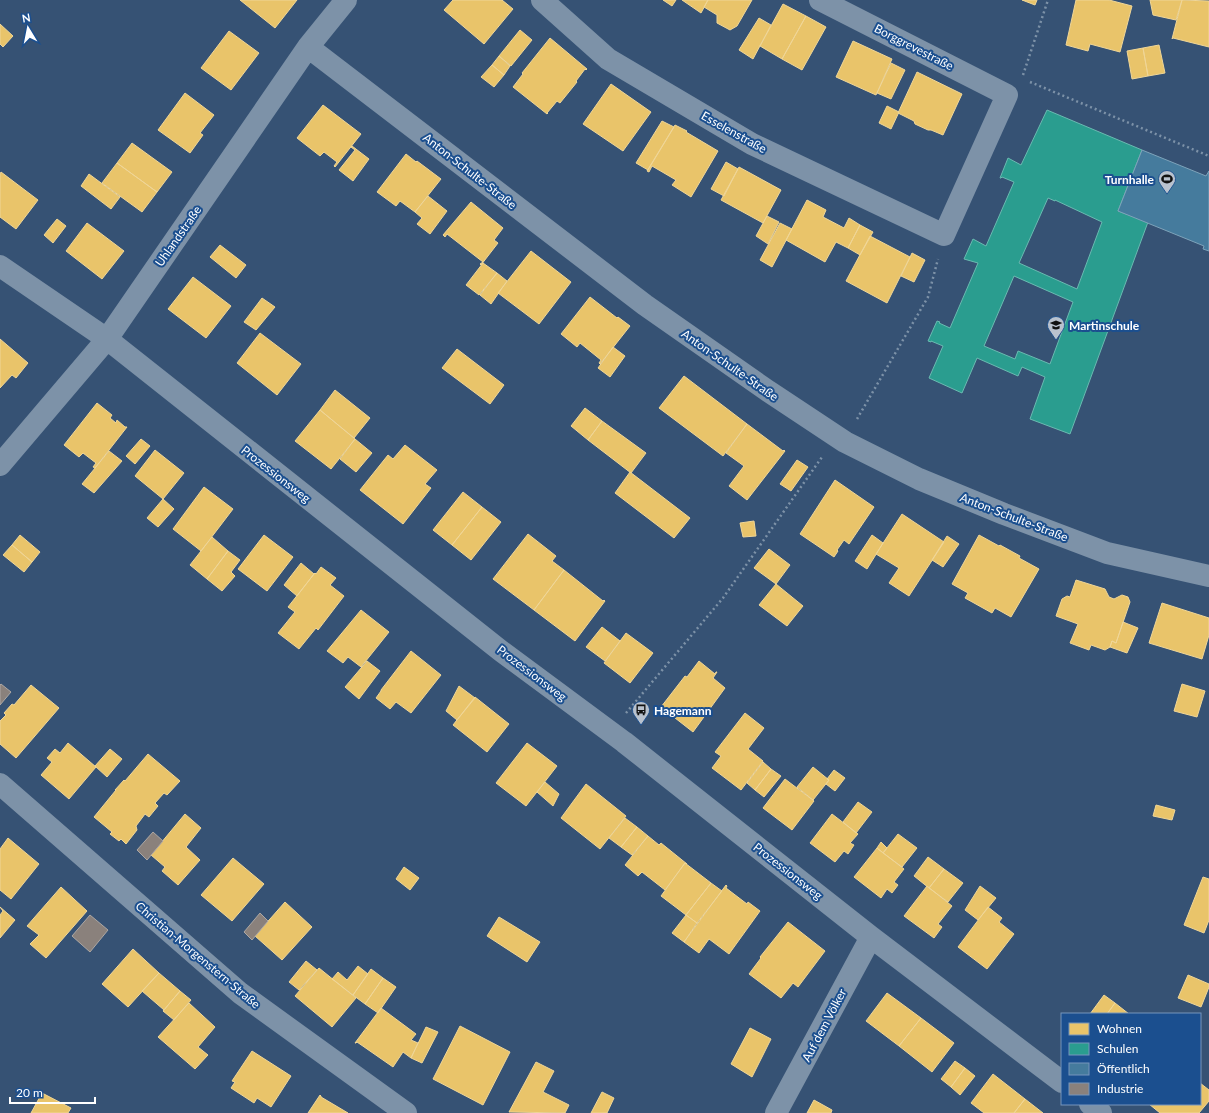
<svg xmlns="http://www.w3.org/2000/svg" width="1209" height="1113" font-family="Lato,sans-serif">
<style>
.homes{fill:#e9c46a;stroke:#f0d697}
.schools{fill:#2a9d8f;stroke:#6abab1;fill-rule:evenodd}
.public{fill:#457b9d;stroke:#7da3ba}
.industry{fill:#8a817c;stroke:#ada7a3}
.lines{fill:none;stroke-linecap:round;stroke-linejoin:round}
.path{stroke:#7d92a8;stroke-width:2.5;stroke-dasharray:2 3;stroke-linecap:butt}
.minor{stroke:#7d92a8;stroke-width:22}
.labels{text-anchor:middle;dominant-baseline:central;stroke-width:4;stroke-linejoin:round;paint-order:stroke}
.street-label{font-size:12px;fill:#fff;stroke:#1b4f8f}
.poi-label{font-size:12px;font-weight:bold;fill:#fff;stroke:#1b4f8f;text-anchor:start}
</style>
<rect width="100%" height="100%" fill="#365274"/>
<path class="homes" d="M240,0H297L275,28Z
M453,0H502L513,9L484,44L444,10Z
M663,0H676L672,6Z
M682,0H708L701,13Z
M708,0H752L737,26L730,30L717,23V15L704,7Z
M1022,0H1037L1035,5Z
M1076,0H1109L1132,6L1120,52L1090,44L1088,51L1066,45Z
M1150,0H1182L1176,20L1153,15Z
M1182,0L1209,1V47L1173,38L1172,39Z
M783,4L806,16L782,59L760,46Z
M806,16L826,27L802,70L782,59Z
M759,18L771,25L753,59L739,50Z
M0,24L13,36L3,47L0,44Z
M520,30L532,40L511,66L499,56Z
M229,31L259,53L231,90L201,68Z
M550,38L587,69L586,70L585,69L576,81L577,82L560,103L557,101L547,113H548L547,114L513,87L523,74L522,73Z
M853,41L892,59L876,95L836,77Z
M1159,45L1165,73L1148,76L1143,48Z
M1143,48L1148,76L1132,79L1127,51Z
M499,56L510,66L504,75L492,65Z
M891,63L905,70L891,99L877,93Z
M492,65L504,75L494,87L481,77Z
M917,72L962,94L943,135L931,130H928L915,124L914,121L898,113Z
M611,84L651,112L623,151L583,124Z
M185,93L214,115L200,133L203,135L190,153L158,130Z
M323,105L361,134L335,167L334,166L337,162L324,152L320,156L297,138Z
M887,106L899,112L891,129L879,123Z
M662,121L674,127L648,170L636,163Z
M675,125L687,131L686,132L718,151L691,197L672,185L676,180L652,166L649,172L647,171Z
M132,143L172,172L157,192L117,163Z
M352,146L369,159L353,181L339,170L355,150L351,147Z
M406,154L416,162L417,161L441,179L415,212L400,201L396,206L377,192Z
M726,162L738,169L724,196L711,189Z
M117,163L157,192L142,212L102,183Z
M739,167L781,190L763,223L721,200Z
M1,172L38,200L16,229L0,217V174Z
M89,174L120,197L111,209L81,186Z
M428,196L447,211L430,234L417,224L422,218L415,212Z
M807,200L826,210L823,217L844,228L849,218L860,225L848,248L836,242L825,262L786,240Z
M471,202L503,228L494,240L498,243L481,265L480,264L483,262L447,234L445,237L443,235Z
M767,216L779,222L768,244L756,236Z
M57,219L66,226L53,243L44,235Z
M87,223L124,251L102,279L66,251Z
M780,223L792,229L772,267L760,260Z
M860,225L873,232L860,255L848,248Z
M870,236L910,257L887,303L846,281Z
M220,245L246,265L236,278L210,257Z
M531,251L571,282L539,324L498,293Z
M912,253L925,260L914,282L901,276Z
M483,263L497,273L479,295L466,285Z
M497,273L507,281L491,304L480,295Z
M193,277L231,306L206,338L168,309Z
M590,297L617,318L618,317L630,326L600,364L599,363L601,360L580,343L577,347L561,334Z
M262,298L275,307L256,330L244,322Z
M260,333L301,364L277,395L237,363Z
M0,339L28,363L16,378L12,375L0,388Z
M613,347L625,356L610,377L598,368Z
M457,349L504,385L490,404L442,368Z
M684,376L747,424L723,456L659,408Z
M335,390L370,418L354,438L320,410Z
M97,403L112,415L110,418L116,423L117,420L125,427H127L95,468L93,467L96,463L83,453L79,457L64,445Z
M585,408L602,421L588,440L571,426Z
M320,410L355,439L331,469L295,441Z
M602,421L646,453L631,473L588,440Z
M747,424L783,451L784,450L785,451L747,500L729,486L744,466L726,453Z
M141,439L150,446L135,464L126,456Z
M355,439L372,453L356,472L340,459Z
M405,445L437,470L425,484L431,488L403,524L360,490L388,455L393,459Z
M155,450L184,473L163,499L135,476Z
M109,451L122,461L94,493L82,484Z
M797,460L808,467L791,491L780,484Z
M630,472L690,518L674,538L615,493Z
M835,480L874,507L849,544L844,540L837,550L838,551L834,557L800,534Z
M204,487L233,509L201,551L173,529Z
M463,492L482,507L452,545L433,530Z
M163,499L174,509L158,527L147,518Z
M482,507L501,522L471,560L452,545Z
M902,514L944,542L909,596L889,583L899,568L876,554Z
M754,521L756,536L743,537L740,523Z
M528,534L556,556L552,561L564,570L534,610L493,579Z
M20,535L40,552L32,562L12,545Z
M264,535L293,557L267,591L238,569Z
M872,535L883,543L867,569L855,561Z
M979,535L999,546L1000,545L1020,556L1019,558L1039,569L1011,617L995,608L992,613L965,598L968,593L952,584Z
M947,536L959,544L943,567L932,560Z
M212,537L228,551L207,579L190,565Z
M12,545L32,562L24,572L3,555Z
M769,549L790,565L776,584L754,568Z
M228,551L240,560L231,572L235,576L222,591L207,579Z
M301,563L314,574L297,596L284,585Z
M321,567L336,578L330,585L344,596L318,630L316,628L299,649L278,633L295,612L288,607L314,574L315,573L316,574Z
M564,570L603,601L604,600L605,601L575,641L534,610Z
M1076,580L1105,589L1109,597L1114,599L1122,595L1128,597L1130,602L1116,643L1112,641L1110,647L1105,650L1091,645L1089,650L1070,643L1078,624L1056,616L1062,599L1067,596L1070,597Z
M776,584L803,606L787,626L759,605Z
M1162,603L1209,618V635L1202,659L1149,643Z
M361,610L389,632L361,667L348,657L343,663L327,651Z
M1123,622L1138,628L1127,653L1110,647L1112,641L1116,643Z
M602,627L620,641L605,661L586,647Z
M626,633L653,653L630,683L604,663Z
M411,651L441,675L411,713L396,702L390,709L376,698L381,691V690Z
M367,661L380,671L359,699L345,687Z
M699,661L715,674L716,672H717L713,678L725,688L693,732L661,707L685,676L687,677Z
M1182,684L1205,691L1197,717L1174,711Z
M31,685L59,708L16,758L0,744V721L6,715L4,713L12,704L14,705Z
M459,686L475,698L457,720L446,711Z
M475,697L509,724L487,752L453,725Z
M745,713L764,728L748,749L763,761L741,790L712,768L721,756L715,752Z
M68,743L96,767L69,799L41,775L52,762L47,758L55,749L60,753Z
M527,743L557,766L526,806L496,783Z
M110,749L122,759L107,777L95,766Z
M148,754L180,781L167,795L164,793L155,803L158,806L149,817L145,814L136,826L137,830L126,844L121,839L119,841L110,834L112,832L94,817L116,790H115L124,780L125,781Z
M763,762L771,769L755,790L747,783Z
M813,767L829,780L813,800L797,787Z
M771,769L781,776L764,797L755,790Z
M834,770L845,778L835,791L826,784L829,780L827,779Z
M785,779L814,801L792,830L763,808Z
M545,782L559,794L553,806L537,792Z
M586,784L626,816L600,849L561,818Z
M858,802L872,812L856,833L843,822Z
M1156,805L1175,810L1172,820L1153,816Z
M185,814L201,828L186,847L200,860L178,885L162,871L165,867L151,855Z
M832,814L858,834L850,843L854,845L848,854L844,851L835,862L810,843Z
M625,818L637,827L621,847L609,838Z
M637,827L648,836L632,855L621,847Z
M898,834L917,848L902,867L883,853Z
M648,836L659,845L661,843L687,864L685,863L665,890L642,872L638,876L625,865Z
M8,838L39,864L11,899L0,890V849Z
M881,842L887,848L883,853L877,848Z
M877,848L904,869L894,882L898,885L892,893L887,889L881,898L854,877Z
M928,857L944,869L929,888L914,876Z
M233,858L264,884L232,921L201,895Z
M685,863L711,883L686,915L661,896Z
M404,867L419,878L410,890L396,879Z
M944,869L963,883L948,902L929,888Z
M1203,877L1209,879V920L1204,933L1184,925Z
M711,883L722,891L697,923L686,915Z
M726,885L727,886L726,888L747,904L748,902L760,911L729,954L709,939L699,953L684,942Z
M927,886L952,906L938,924L942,927L934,938L904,916Z
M980,886L996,898L978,920L965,910Z
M61,887L87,911L46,958L30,944L39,935L27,926Z
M285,902L312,927L282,960L255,936Z
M0,907L15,920L0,938V915L3,911Z
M988,907L1002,918L999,922L1014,934L987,969L958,947Z
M686,915L697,923L684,942L672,933Z
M499,917L540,942L527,962L487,936Z
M788,922L825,951L798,987L793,983L781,998L749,974L761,958L760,957Z
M133,949L159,973L128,1007L102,984Z
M306,961L317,970L299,990L289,982Z
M358,966L368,974L353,995L332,979L338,972L347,980Z
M319,968L356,998L332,1027L295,996Z
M371,969L383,978L365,1004L353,995Z
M159,973L180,991L164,1010L142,991Z
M1188,975L1209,984V987L1201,1007L1178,998Z
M383,978L396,987L378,1013L365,1004Z
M180,991L191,1000L174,1020L163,1011Z
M887,993L921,1018L899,1046L866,1021Z
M1104,995L1115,1003L1107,1014H1090Z
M189,1003L215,1027L198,1047L208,1055L195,1069L158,1037Z
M1115,1003L1129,1014H1107Z
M381,1008L416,1034L411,1040L418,1043L411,1058L403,1052L393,1067L357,1042L356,1043H355Z
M921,1018L954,1043L932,1072L899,1046Z
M460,1026L510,1052L483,1105L433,1079Z
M426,1027L438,1032L422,1063L411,1058Z
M750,1028L771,1039L752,1077L731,1064Z
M252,1051L291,1076L271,1107L257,1098L254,1103L231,1088L235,1082L232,1081Z
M955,1061L965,1068L951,1087L941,1079Z
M536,1062L554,1071L543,1092L569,1105L565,1113L509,1112Z
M965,1068L975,1076L960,1095L951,1087Z
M993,1074L1025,1099L1014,1113H984L971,1103Z
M1200,1083L1209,1090V1101L1199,1113H1160L1149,1104H1200Z
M602,1092L614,1098L607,1113H591Z
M42,1093L71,1108L68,1113H31Z
M320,1095L321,1096V1097L348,1113H308Z
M1025,1099L1043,1113H1014Z
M814,1100L832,1110L831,1113H807Z"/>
<path class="schools" d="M1047,110L1142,150L1118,211L1148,222L1070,434L1030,419L1045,377L1022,367L1018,376L977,358L962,393L929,378L943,346L931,341V342L928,341L937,321L940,322L939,323L950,328L978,263L964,259L973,239L986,246L1014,182L1002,177L1001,178H1000L1008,158L1021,165ZM1048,198L1055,201V200L1102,222L1077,289L1019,263ZM1014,276L1073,302L1050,364L1018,351L1015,359L984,346Z"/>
<path class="public" d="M1142,150L1206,176L1209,171V251L1203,249L1204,246L1118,211Z"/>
<path class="industry" d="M1,684L11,692L0,705V685Z
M153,832L163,841L147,860L137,850Z
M260,913L268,921L252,940L244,932Z
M90,915L108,930L90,952L72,936Z"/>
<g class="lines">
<path class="path" d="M1023,75L1048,0
M1030,82L1209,156
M857,419L928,297L938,259
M626,713L723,598L822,457"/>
<path class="minor" d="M542,0L608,59L752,144L944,235L1007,95L820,0
M308,47L645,305L768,391L845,442L919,479L1004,514L1107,553L1209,576
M0,266L107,339L501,651L624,742L871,937L1062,1082
M0,465L107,339L308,47L346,0
M0,784L240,993L406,1113
M1090,1104L1101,1113
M776,1113L871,937"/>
</g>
<defs>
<symbol id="stadium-pin" viewBox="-11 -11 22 30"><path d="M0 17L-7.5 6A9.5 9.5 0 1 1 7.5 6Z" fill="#b9c2ce" stroke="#1b4f8f"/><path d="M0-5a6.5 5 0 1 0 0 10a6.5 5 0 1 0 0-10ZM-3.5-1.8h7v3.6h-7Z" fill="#111"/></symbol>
<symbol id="school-pin" viewBox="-11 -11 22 30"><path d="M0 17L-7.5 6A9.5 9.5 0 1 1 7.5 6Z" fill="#b9c2ce" stroke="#1b4f8f"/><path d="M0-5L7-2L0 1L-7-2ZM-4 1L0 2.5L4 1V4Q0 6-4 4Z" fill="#111"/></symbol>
<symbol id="bus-pin" viewBox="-11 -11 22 30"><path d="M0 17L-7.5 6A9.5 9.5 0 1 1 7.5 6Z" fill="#b9c2ce" stroke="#1b4f8f"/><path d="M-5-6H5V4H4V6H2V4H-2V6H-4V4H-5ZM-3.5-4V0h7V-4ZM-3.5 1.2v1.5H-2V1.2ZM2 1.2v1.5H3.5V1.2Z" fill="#111"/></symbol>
</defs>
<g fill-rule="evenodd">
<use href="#stadium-pin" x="1157" y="169" width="20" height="27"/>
<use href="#school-pin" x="1046" y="315" width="20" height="27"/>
<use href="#bus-pin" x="631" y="700" width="20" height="27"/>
</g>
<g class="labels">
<g class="street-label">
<text transform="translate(914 47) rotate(27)">Borggrevestraße</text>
<text transform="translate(734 132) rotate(29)">Esselenstraße</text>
<text transform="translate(470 171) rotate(38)">Anton-Schulte-Straße</text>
<text transform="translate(178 236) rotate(-55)">Uhlandstraße</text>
<text transform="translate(730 365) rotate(35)">Anton-Schulte-Straße</text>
<text transform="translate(276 474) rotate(38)">Prozessionsweg</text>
<text transform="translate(1014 517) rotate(21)">Anton-Schulte-Straße</text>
<text transform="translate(532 673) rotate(37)">Prozessionsweg</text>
<text transform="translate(788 871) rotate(38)">Prozessionsweg</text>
<text transform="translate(198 955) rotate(40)">Christian-Morgenstern-Straße</text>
<text transform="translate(824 1025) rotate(-62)">Auf dem Völker</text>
</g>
<g class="poi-label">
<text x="1154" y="179" text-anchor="end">Turnhalle</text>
<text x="1069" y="325">Martinschule</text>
<text x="654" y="710">Hagemann</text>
</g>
</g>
<rect x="1061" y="1013" width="140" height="92" fill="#1b4f8f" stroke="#7695bc"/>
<rect x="1069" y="1023" width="20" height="12" fill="#e9c46a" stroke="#7695bc"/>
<text x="1097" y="1033" font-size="12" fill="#ffffff">Wohnen</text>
<rect x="1069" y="1043" width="20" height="12" fill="#2a9d8f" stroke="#7695bc"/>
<text x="1097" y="1053" font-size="12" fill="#ffffff">Schulen</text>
<rect x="1069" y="1063" width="20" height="12" fill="#457b9d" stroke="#7695bc"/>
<text x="1097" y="1073" font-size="12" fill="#ffffff">Öffentlich</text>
<rect x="1069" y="1083" width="20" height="12" fill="#8a817c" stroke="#7695bc"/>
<text x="1097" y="1093" font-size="12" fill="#ffffff">Industrie</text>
<g transform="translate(28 28) rotate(350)" stroke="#1b4f8f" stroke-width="3" paint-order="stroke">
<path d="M0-3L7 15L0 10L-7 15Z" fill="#ffffff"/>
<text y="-6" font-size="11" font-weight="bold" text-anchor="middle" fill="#ffffff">N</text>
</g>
<path d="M10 1097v6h85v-6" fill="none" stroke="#ffffff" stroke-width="2"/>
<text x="16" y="1097" font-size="12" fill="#ffffff" stroke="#1b4f8f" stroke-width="3" paint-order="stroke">20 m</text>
</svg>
